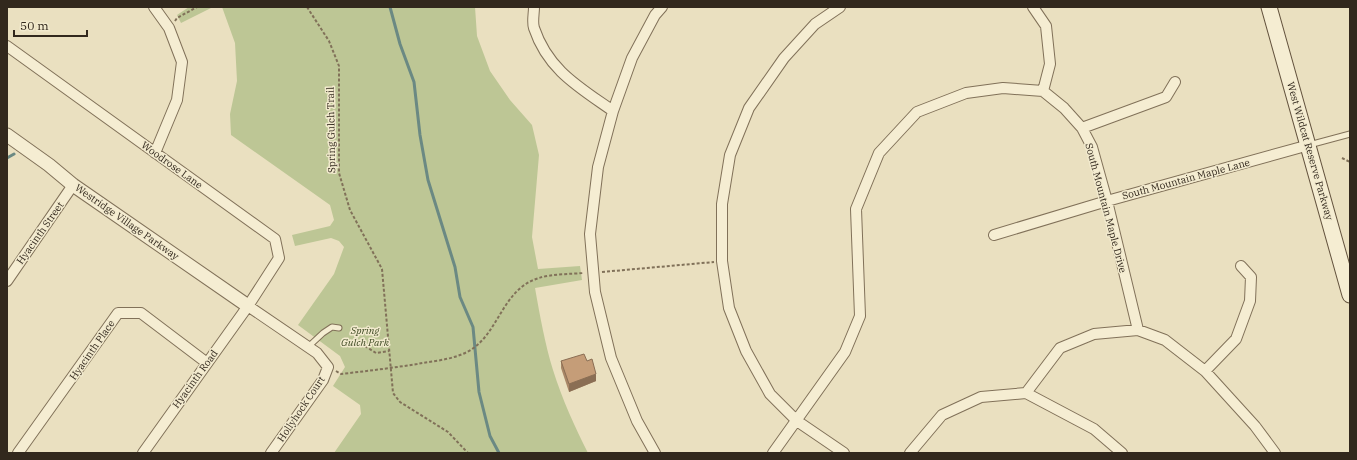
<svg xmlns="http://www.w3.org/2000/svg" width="1357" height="460" font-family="'IBM Plex Serif',serif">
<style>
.green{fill:#bdc695}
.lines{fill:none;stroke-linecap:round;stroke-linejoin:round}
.stream{stroke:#6b8983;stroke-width:3}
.service-casing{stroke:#817159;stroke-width:7}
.minor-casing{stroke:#817159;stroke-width:12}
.tertiary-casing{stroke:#817159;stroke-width:15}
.secondary-casing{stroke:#63523d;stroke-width:17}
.path{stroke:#817159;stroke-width:2;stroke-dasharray:3 2;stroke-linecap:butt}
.service{stroke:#f5edd2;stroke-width:5}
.minor{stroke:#f5edd2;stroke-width:10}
.tertiary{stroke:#f5edd2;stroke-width:13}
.secondary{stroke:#f5edd2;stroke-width:15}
.wall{fill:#a98767}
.shaded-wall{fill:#8a6e54}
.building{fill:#c59d78;stroke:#8a6e54}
.labels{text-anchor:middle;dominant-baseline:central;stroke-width:3;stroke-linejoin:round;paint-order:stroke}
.street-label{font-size:10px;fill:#32281d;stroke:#f2eace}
.park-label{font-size:10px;font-style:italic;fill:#404c25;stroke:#f2eace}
</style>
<rect width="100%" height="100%" fill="#eae0c0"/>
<path class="green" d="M189,7H213L181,23L177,15Z
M222,7H475L477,36L490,71L510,100L532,125L539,155L532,237L538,269L580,266L582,280L535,288C540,316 545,344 553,370C562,399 575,427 588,453H334L361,414L360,405L333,386L345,367L340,356L298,325L334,274L344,247L339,241L331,238L295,246L292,235L330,226L334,220L330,205L231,135L230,114L237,81L235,43Z"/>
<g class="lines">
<path class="stream" d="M390,7L400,44L414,82L420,135L428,180L455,267L460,297L473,327L479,392L490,436L499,453
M7,158L14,154"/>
<defs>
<path id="service" d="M1309,145L1350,134
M308,347L323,333L332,327L339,328"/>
<path id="minor" d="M154,7L169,28L182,62L177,100L155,153
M534,7C534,14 532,22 534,28C548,70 579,87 613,111
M840,7L815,24L784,58L749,108L730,155L722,204V261L729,308L746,351L770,394L797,421L844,453
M1033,7L1046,26L1050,64L1043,91
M7,46L275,239L279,258L248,306L143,453
M1082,128L1166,97L1175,82
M994,235L1107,201L1309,145
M7,281L73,185
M248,306L317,353L328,367L323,380L271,453
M1205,371L1236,339L1250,301L1251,277L1241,266
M1026,393L1060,348L1094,334L1138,330L1165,340L1205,371L1255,426L1275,453
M18,453L118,313H141L207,363
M655,453L637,421L611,358L595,292L590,234L598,167L613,111L632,58L655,15L662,7
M773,453L845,352L860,316L856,209L879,153L917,112L966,93L1003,88L1043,91L1064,108L1082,128L1092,147L1107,201L1138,330
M910,453L942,415L981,397L1026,393L1094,429L1122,453"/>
<path id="tertiary" d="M7,135L49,165L73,185L248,306"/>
<path id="secondary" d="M1269,7L1350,295"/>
</defs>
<use href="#service" class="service-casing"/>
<use href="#minor" class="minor-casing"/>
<use href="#tertiary" class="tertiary-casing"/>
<use href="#secondary" class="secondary-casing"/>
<path class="path" d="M307,7L329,41L339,66V173L350,210L382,269L393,393L400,402L448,432L468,453
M175,21L177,18L197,7
M1342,158L1350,162
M602,272L714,262
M365,346L376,353L389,351
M336,371L341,374C367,371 392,368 417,364C433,361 451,360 467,352C499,336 501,289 539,278C551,274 571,274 584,273"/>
<use href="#service" class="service"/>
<use href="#minor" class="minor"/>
<use href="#tertiary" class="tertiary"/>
<use href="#secondary" class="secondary"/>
</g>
<path class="wall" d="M561,361H587L596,381L569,392L561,368Z"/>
<path class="shaded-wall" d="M596,374V381L569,392V384Z"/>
<path class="building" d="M584,354L587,361L592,359L596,374L569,384L561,361Z"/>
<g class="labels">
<g class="street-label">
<text transform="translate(331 130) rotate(-91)">Spring Gulch Trail</text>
<text transform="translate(1310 151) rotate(74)">West Wildcat Reserve Parkway</text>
<text transform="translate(172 165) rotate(36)">Woodrose Lane</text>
<text transform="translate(1186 179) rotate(-15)">South Mountain Maple Lane</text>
<text transform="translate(1106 208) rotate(75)">South Mountain Maple Drive</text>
<text transform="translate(127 222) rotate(35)">Westridge Village Parkway</text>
<text transform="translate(40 233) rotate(-55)">Hyacinth Street</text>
<text transform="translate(92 350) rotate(-55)">Hyacinth Place</text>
<text transform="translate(195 379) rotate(-54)">Hyacinth Road</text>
<text transform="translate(301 409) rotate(-56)">Hollyhock Court</text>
</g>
<g class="park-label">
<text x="365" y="330">Spring<tspan x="365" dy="12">Gulch Park</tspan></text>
</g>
</g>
<rect width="1357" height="460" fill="none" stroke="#32281d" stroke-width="16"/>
<path d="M14 30v6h73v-6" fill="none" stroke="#32281d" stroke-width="2"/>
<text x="20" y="30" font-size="12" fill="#32281d" stroke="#f2eace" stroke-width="3" paint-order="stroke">50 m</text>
</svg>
